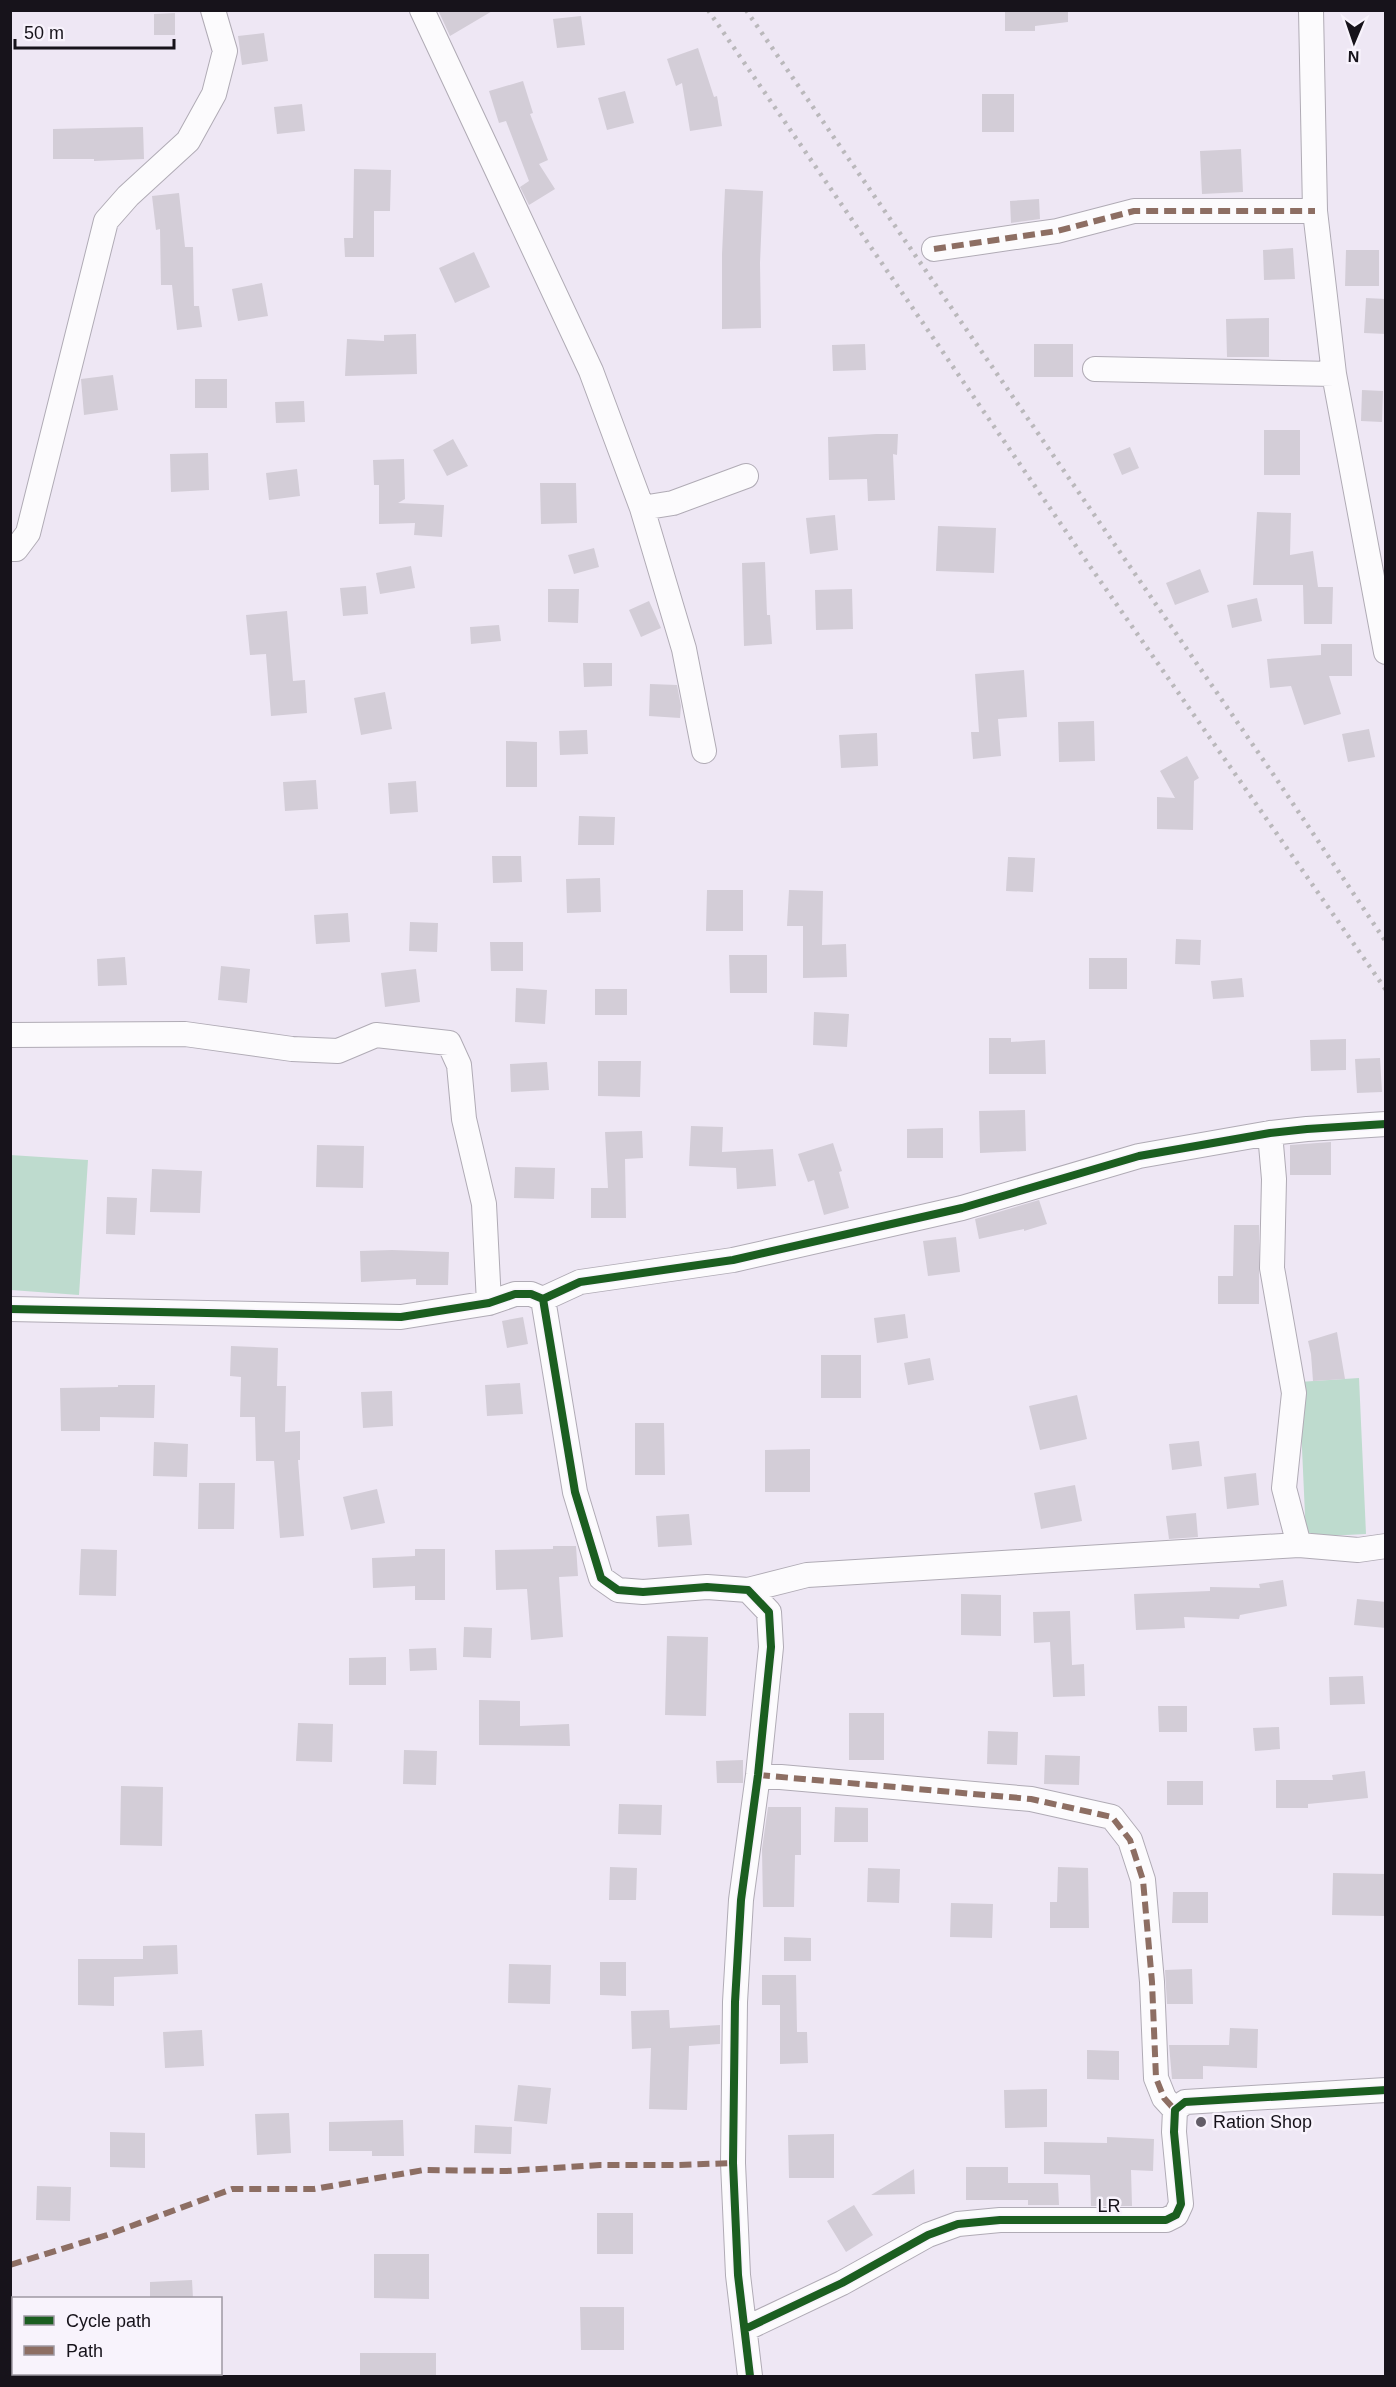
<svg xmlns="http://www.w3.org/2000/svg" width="1396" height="2387" font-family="Helvetica,sans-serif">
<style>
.green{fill:#bedbce}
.building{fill:#d3cdd7}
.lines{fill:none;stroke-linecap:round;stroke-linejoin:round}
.minor-casing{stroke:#b0abb5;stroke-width:26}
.minor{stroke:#fcfbfd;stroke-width:24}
.rail{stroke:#bab8bb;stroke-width:4.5;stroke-dasharray:3 6;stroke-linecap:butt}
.quiet{stroke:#8d6e63;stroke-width:6;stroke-dasharray:12 6;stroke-linecap:butt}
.cycleway-casing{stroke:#f8f3fc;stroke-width:11}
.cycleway{stroke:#1b5e20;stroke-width:8}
.poi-dot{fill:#625d67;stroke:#f8f3fc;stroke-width:2}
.labels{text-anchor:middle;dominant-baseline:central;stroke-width:5;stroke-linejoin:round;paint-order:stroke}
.poi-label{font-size:18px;fill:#17131b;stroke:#f8f3fc;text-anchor:start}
.street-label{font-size:18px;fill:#17131b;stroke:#f8f3fc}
</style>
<rect width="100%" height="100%" fill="#eee7f4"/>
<path class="green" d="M10,1155L88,1160L79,1295L11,1290Z
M1359,1378L1366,1534L1306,1537L1299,1382Z"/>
<path class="building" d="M438,10H494L450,36Z
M1005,10H1068V22L1035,26V31H1005Z
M175,13V35H154V14Z
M581,16L585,45L557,48L553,19Z
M264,33L268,61L242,65L238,36Z
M698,48L714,97L717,96L722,126L690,131L682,83L676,86L667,59Z
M523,81L533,113L530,114L548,160L539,164L555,189L529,205L520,187L529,181L506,121L499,123L489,91Z
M625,91L634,123L607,130L598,98Z
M982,94H1014V132H982Z
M302,104L305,131L277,134L274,107Z
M143,127L144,159L94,161V159H53V129Z
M1241,149L1243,192L1202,194L1200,151Z
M354,169L391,170L390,211H374V257H345L344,238H353Z
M725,189L763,191L760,263L761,328L722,329V254Z
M179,193L185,247H193L194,306H199L202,327L177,330L172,285H161L160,229L156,230L152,196Z
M1039,199L1040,219L1011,223L1010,201Z
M1293,248L1295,279L1264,280L1263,250Z
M1346,250H1379V286H1345Z
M474,252L490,287L455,303L439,268Z
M262,283L268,316L238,321L232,289Z
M1366,298L1386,299V334L1364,333Z
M1269,318V357H1227L1226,319Z
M416,334L417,374L345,376L347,339L384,341V335Z
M865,344L866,370L833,371L832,345Z
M1034,344H1073V377H1034Z
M113,375L118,410L84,415L81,379Z
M195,379H227V408H195Z
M1362,390L1383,391L1382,422L1361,421Z
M304,401L305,422L276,423L275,402Z
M1264,430H1300V475H1264Z
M876,434H898L897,455L893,454L895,500L868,501L867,479L829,480L828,437Z
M453,439L468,466L447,476L433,450Z
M1130,447L1139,468L1122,475L1113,454Z
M208,453L209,490L171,492L170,454Z
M404,459L405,499L398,503L444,505L442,537L414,535L415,523L379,524V485H374L373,460Z
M297,469L300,496L269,500L266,473Z
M540,483H576L577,523L541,524Z
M1257,512L1291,513L1290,555L1313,551L1318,587H1333L1332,624H1304L1303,585H1253Z
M835,515L838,550L810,554L806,518Z
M938,526L996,528L994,573L936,571Z
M594,548L599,567L574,574L568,555Z
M765,562L767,615H770L772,644L744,646L742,563Z
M411,566L415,588L380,594L376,573Z
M1200,569L1209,592L1175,605L1166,583Z
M366,586L368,614L343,616L340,588Z
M548,589H579L578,623L548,622Z
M852,589L853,629L816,630L815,590Z
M1257,598L1262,621L1232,628L1227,605Z
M649,601L661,628L641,637L629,610Z
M287,611L293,681L305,680L307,713L271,716L266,654L250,655L246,615Z
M499,625L501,641L471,644L470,627Z
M1321,644H1352V676H1329L1341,714L1304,725L1291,686L1270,688L1267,659L1321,655Z
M583,663H612V686L584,687Z
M1024,670L1027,717L998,719L1001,756L973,759L971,732H979L975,674Z
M650,684L677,685L681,706L680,718L649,716Z
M385,692L392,729L361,735L354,698Z
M1094,721L1095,761L1059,762L1058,722Z
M1369,729L1375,757L1348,762L1342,734Z
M587,730L588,754L560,755L559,731Z
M877,733L878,766L841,768L839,735Z
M506,741L537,742V787H506Z
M1187,756L1199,778L1194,781L1193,830L1157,829V797L1175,798L1160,771Z
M316,780L318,809L285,811L283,782Z
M416,781L418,812L390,814L388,783Z
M579,816L615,817L614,845H578Z
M492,856H521L522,882L493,883Z
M1008,857L1035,858L1033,892L1006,891Z
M600,878L601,912L567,913L566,879Z
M707,890H743V931H706Z
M789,890L823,891L822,945L846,944L847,977L803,978V926H787Z
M348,913L350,942L316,944L314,915Z
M410,922L438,923L437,952L409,951Z
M1176,939L1201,940L1200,965L1175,964Z
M490,942H523V971H491Z
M729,955H767V993H730Z
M125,957L127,985L98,986L97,959Z
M1089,958H1127V989H1089Z
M221,966L250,969L247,1003L218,1000Z
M416,969L420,1002L385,1007L381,973Z
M1242,978L1244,997L1213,999L1211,981Z
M516,988L547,990L545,1024L515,1022Z
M595,989H627V1015H595Z
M814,1012L849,1014L847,1047L813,1045Z
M989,1038H1011V1042L1045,1040L1046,1074H989Z
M1346,1039V1070L1311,1071L1310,1040Z
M1380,1058L1382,1092L1357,1093L1355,1059Z
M598,1061H641L640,1097L598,1096Z
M547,1062L549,1090L511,1092L510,1064Z
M1025,1110L1026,1151L980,1153L979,1111Z
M691,1126L723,1127L722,1152L773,1149L776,1186L737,1189L736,1168L689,1166Z
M943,1128V1158H907V1129Z
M642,1131L643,1158L625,1159L626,1218H591V1188H608L605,1132Z
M1331,1142V1175H1290V1145Z
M833,1143L842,1171L839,1172L849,1208L824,1215L814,1180L808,1182L798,1154Z
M317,1145L364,1146L363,1188L316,1187Z
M515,1167L555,1168L554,1199L514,1198Z
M152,1169L202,1171L200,1213L150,1212Z
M107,1197L137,1198L135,1235L106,1234Z
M1039,1200L1047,1224L1024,1231V1229L979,1239L975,1219Z
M1234,1225H1259V1304H1218V1276H1233Z
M956,1237L960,1272L928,1276L923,1241Z
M392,1250L449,1252L448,1285H416V1279L361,1282L360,1251Z
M905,1314L908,1338L877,1343L874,1318Z
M523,1317L528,1344L507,1348L502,1321Z
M1337,1332L1345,1379L1313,1381L1311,1354L1308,1341Z
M231,1346L278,1348L277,1386H286L285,1432L300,1431V1460H298L304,1536L280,1538L274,1461H256L255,1417H240L241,1377L230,1376Z
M821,1355H861V1398H821Z
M930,1358L934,1380L908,1385L904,1363Z
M520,1383L523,1414L487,1416L485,1385Z
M118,1385H155L154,1418L100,1417V1431H61L60,1388L118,1387Z
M392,1391L393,1426L363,1428L361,1392Z
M1077,1395L1087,1439L1040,1450L1029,1406Z
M635,1423H664L665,1475H635Z
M1199,1441L1202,1466L1172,1470L1169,1444Z
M154,1442L188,1444L187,1477L153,1476Z
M810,1449V1492H765V1450Z
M1256,1473L1259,1505L1227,1509L1224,1477Z
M199,1483H235L234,1529H198Z
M1075,1485L1082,1521L1041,1529L1034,1493Z
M377,1489L385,1523L351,1530L343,1497Z
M1196,1513L1198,1537L1169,1539L1166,1516Z
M689,1514L692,1545L658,1547L656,1516Z
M553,1546H576L578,1576L559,1577L563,1637L531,1640L527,1589L496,1590L495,1550L553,1549Z
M81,1549L117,1550L116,1596L79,1595Z
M415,1549H445V1600H415V1586L373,1588L372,1558L415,1556Z
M1283,1580L1287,1606L1240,1615L1239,1619L1184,1617L1185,1628L1136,1630L1134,1594L1210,1591V1587L1260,1588L1259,1584Z
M961,1594L1001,1595V1636L961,1635Z
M1357,1599L1386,1602V1628L1354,1625Z
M1070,1611L1072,1665L1084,1664L1085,1696L1053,1697L1050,1642L1034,1643L1033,1612Z
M464,1627L492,1628L491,1658L463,1657Z
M667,1636L708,1637L706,1716L665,1715Z
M436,1648L437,1670L410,1671L409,1649Z
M386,1657V1685H349V1658Z
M1363,1676L1365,1704L1330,1705L1329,1677Z
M479,1700L520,1701V1726L569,1724L570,1746L479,1745Z
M1158,1706H1187V1732H1159Z
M849,1713H884V1760H849Z
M298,1723L333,1724L332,1762L296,1761Z
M1279,1727L1280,1749L1255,1751L1253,1728Z
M988,1731L1018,1732L1017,1765L987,1764Z
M404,1750L437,1751L436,1785L403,1784Z
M1045,1755L1080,1756L1079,1785L1044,1784Z
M743,1760V1783H717L716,1761Z
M1365,1771L1368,1798L1308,1804V1808H1276V1780H1333L1332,1775Z
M1167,1781H1203V1805H1167Z
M121,1786L163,1787L162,1846L120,1845Z
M619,1804L662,1805L661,1835L618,1834Z
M768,1807H801V1855H795L794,1907H763L762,1849Z
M835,1807L868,1808V1842H834Z
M610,1867L637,1868L636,1900H609Z
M1058,1867L1088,1868L1089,1928H1050V1902H1057Z
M868,1868L900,1869L899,1903L867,1902Z
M1333,1873L1386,1874V1916L1332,1915Z
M1173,1892H1208V1923H1172Z
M951,1903L993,1904L992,1938L950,1937Z
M784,1937L811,1938V1961H784Z
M177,1945L178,1974L114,1977V2006L78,2005V1959H143V1946Z
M600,1962H626V1996L600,1995Z
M509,1964L551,1965L550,2004L508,2003Z
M1192,1969L1193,2004H1167L1165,1970Z
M762,1975H796L797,2032H807L808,2063L780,2064V2005H762Z
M669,2010L670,2028L720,2025V2044L689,2046L687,2110L649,2109L651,2048L632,2049L631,2011Z
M1230,2028L1258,2029L1257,2068L1203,2066V2079H1172L1169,2045H1229Z
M202,2030L204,2066L165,2068L163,2032Z
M1087,2050L1119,2051V2080L1087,2079Z
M518,2085L551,2088L547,2124L514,2121Z
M1047,2089V2127L1005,2128L1004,2090Z
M289,2113L291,2153L257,2155L255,2114Z
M403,2120L404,2156H372V2151H329V2122Z
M475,2125L512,2127L511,2154L474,2153Z
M110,2132L145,2133V2168L110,2167Z
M834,2134V2178H789L788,2135Z
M1107,2137L1154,2139L1153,2171L1131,2170L1132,2206H1091L1090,2175L1044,2174V2142L1107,2143Z
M966,2167H1008V2183H1058L1059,2205H1028V2200H966Z
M914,2169L915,2194L871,2195Z
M37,2186L71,2187L70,2221L36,2220Z
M854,2205L873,2235L846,2252L827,2221Z
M597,2213H633V2254H597Z
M374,2254H429V2299L374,2298Z
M192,2280L193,2298H150V2282Z
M580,2307H624V2350H581Z
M360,2353H436V2376H360Z"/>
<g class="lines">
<defs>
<path id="minor" d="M422,10L591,371L642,508L673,503L746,476
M1311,10L1315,211L1334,374L1386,652
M934,249L1057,231L1134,211H1315
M1095,369L1334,374
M642,508L684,649L704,751
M10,549H16L28,533L106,221L128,196L188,141L214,94L225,51L213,10
M10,1035L185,1034L292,1049L338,1051L376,1035L449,1043L459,1065L464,1119L484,1204L489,1303
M1270,1133L1274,1179L1272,1268L1294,1393L1284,1488L1299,1545L1358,1550L1386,1546
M543,1299L580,1282L733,1260L962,1208L1139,1156L1270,1133L1307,1129L1386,1124
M10,1309L401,1317L489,1303L515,1294H531L543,1299L575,1492L601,1578L618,1590L643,1592L707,1587L748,1590L769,1612L771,1647L758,1775L741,1900L735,2002L733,2163L738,2275L750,2376
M748,1590L807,1575L1299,1545
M758,1775L1031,1799L1112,1817L1130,1840L1143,1880L1152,1982L1156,2078L1164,2098L1175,2110
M745,2329L842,2283L928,2235L958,2224L1000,2220H1166L1176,2215L1181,2204L1174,2132L1175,2110L1185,2102L1386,2090"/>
</defs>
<use href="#minor" class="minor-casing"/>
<use href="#minor" class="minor"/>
<path class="rail" d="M708,10L1087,562L1386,990
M746,10L1273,774L1386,942"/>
<path class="quiet" d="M934,249L1057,231L1134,211H1315
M758,1775L1031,1799L1112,1817L1130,1840L1143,1880L1152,1982L1156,2078L1164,2098L1175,2110
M10,2265L107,2235L232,2189H314L424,2170L507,2171L600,2165H678L733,2163"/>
<defs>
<path id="cycleway" d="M543,1299L580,1282L733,1260L962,1208L1139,1156L1270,1133L1307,1129L1386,1124
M10,1309L401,1317L489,1303L515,1294H531L543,1299L575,1492L601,1578L618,1590L643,1592L707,1587L748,1590L769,1612L771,1647L758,1775L741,1900L735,2002L733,2163L738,2275L750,2376
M745,2329L842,2283L928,2235L958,2224L1000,2220H1166L1176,2215L1181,2204L1174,2132L1175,2110L1185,2102L1386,2090"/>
</defs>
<use href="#cycleway" class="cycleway-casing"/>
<use href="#cycleway" class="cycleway"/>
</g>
<circle class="poi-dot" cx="1201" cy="2122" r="6"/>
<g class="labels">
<g class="poi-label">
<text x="1213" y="2122">Ration Shop</text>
</g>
<g class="street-label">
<text x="1109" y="2206">LR</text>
</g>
</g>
<rect width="1396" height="2387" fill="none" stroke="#17131b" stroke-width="24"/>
<rect x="12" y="2297" width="210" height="78" fill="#f8f3fc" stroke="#9e99a2" stroke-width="1.5"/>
<rect x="24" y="2316" width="30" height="9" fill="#1b5e20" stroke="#9e99a2" stroke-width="1.5"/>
<text x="66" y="2327" font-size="18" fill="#17131b">Cycle path</text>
<rect x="24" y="2346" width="30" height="9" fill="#8d6e63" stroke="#9e99a2" stroke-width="1.5"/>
<text x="66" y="2357" font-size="18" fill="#17131b">Path</text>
<g transform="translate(1354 42) rotate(182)" stroke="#f8f3fc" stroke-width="4.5" paint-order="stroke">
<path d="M0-4.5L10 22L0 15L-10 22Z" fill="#17131b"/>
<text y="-9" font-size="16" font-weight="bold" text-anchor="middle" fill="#17131b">N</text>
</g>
<path d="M15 39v9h159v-9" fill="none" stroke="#17131b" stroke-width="3"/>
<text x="24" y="39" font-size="18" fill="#17131b" stroke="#f8f3fc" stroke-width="4.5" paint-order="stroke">50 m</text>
</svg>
